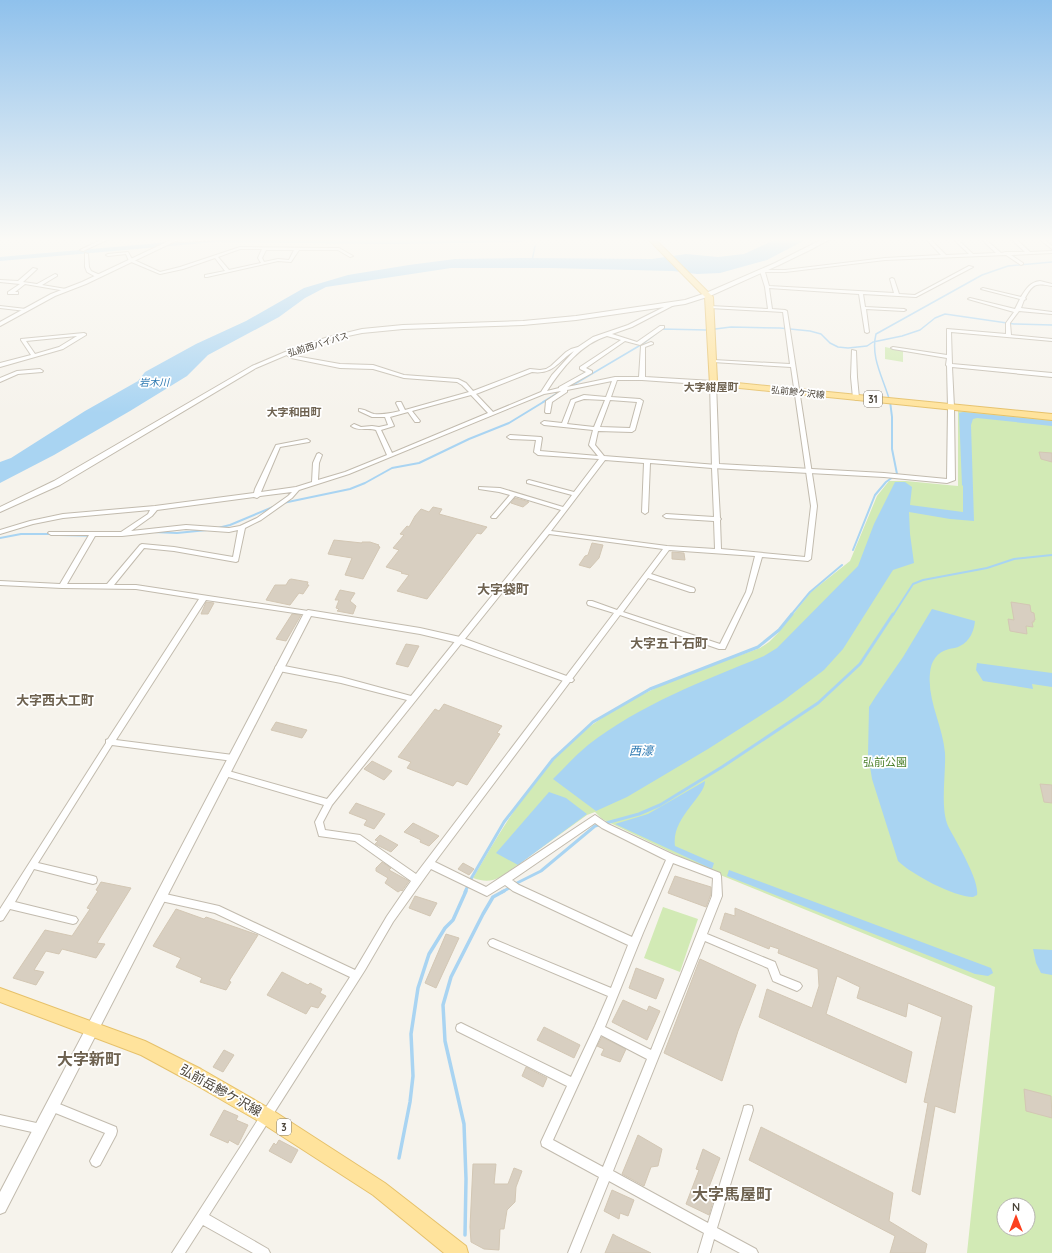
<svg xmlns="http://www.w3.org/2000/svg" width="1052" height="1253" font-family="Quicksand,'Noto Sans JP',sans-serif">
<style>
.green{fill:#d2eab5;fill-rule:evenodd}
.water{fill:#a9d4f2}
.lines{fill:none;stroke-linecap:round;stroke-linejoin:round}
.stream-far3{stroke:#a9d4f2;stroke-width:1.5}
.stream-far2{stroke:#a9d4f2;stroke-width:2}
.stream-far1{stroke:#a9d4f2;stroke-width:3}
.stream{stroke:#a9d4f2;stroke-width:3.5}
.canal{fill:#a9d4f2;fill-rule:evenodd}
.building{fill:#d8cfc1;stroke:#d3c7b4}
.minor-casing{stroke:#c2bbae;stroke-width:2}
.tertiary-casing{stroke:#c2bbae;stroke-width:2}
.primary-casing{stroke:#e6c16a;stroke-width:2}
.minor{fill:#fff;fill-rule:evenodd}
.tertiary{fill:#fff;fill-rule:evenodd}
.primary{fill:#ffe39c;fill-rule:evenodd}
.labels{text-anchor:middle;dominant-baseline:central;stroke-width:3.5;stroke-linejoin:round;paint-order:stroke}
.far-street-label{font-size:9px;fill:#4b4439;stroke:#fff}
.far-water-label{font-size:10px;font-style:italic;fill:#2e7ab2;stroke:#fff}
.shield{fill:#fff;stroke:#817c74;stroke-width:1}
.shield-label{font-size:10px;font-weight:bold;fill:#4b4439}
.far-quarter-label{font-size:11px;font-weight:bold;fill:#6e6250;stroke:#fff}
.park-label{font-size:11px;fill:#4a7f2a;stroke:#fff}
.water-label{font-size:12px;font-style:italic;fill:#2e7ab2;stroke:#fff}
.quarter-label{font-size:13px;font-weight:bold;fill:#6e6250;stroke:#fff}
.near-street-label{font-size:13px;fill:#4b4439;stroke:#fff}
.near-quarter-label{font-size:16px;font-weight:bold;fill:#6e6250;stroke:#fff}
</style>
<rect width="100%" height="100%" fill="#f6f3ec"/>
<path class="green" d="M885,347L903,351V362L885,359Z
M958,411L1052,420V1253H967L995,987L708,870L602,819L595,812L587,815L502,876C491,882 485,882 473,878C506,821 543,758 599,720C648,686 705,668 760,648L769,642L778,633L811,592L850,561L877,496L889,481H906L958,486ZM1004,1205H1028V1229H1004Z
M663,907L698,919L680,972L644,958Z"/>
<path class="water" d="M779,238H809L767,260L720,273L697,274L673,271L550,268H451L326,287L305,298L279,317L208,355L187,376L130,411L54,455L0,483V462L11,458L85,411L138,381L145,372L196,344L246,321L304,288L348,275L409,265L455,259L522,258L652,259L686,254L718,257L744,254Z
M963,412L1052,421V426L977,418L973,419L971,425L974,521L950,519L909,512L910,534L914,563L893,570L843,649L824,670L783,701L708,749L627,797L596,811L553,779C564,768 576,755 588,745C641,704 703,681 764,656L777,648L858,566L874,524L895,482H905L912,487L910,505L963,512V486L962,485L959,413Z
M932,609L975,621C974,631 970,641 960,646C957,648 952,648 949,649C937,652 931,661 930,673C927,700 943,726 945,753C946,773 940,808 948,826C955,840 980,880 977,895L973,897C954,897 911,874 898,861L872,779L868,754L869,707L876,696L903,657Z
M977,663L1052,673V687L1032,684L1033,689L983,681L976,670Z
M705,781C705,797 671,818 675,846L714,863L712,869L615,824L648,814Z
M549,792L566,798L587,814L518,865L496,853Z
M729,870L991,968L993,973L988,976L975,974L727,876Z
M1033,949L1052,950V975L1041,973L1036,963Z"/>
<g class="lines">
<path class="stream-far3" d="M532,261L535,246
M573,385L644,343L662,329L707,330L731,327L780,328L810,331L821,334L830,343L838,347L848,348L867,346L873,342L902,336L920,330L935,318L945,314L1014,324L1052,325
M543,402L556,394
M890,402C884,379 870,358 876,334L982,275L1008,266L1052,262"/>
<path class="stream-far2" d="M283,503L350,489L365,483L392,468L419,463L469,439L509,423L545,401
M218,528L230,525L273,507
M154,532L177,533L207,530
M59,535L102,536
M0,538L21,534H52
M853,550L875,495L886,482L897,474L892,449V417L890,401
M791,615L810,592L842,565
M893,615L913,584L923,580L987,568L1014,559L1052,555"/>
<path class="stream-far1" d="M515,884L541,871L595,826L639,814L660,805L722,767L818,703L860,664L893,614
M465,892L472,877L504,822L553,759L593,722L650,689L758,647L779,630L792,614
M502,892L511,887"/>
<path class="stream" d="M399,1158L410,1102L413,1076L411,1034L418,988L429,954L445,928L453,920L466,891
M465,1235L466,1179L464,1124L445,1041L443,1005L451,977L483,914L493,897L504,891"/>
<path class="canal" d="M216,238L391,240L522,238L525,240L522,242L391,244L216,242L0,261V257Z"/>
</g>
<path class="building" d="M1039,452L1052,453V462L1041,459Z
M515,498L523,500L529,502L523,507L511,503Z
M433,507L442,509L439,514L487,527L481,534L477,533L427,599L397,591L409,575L401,573L402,572L386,567L399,550L393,548L404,535L400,534L407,526L409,527L415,516L421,509L429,512Z
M334,540L362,543V542H370L379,545L378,546L380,547L363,579L345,575L352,558L328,554Z
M592,543L603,545L599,558L590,568L579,565L585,556L588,555Z
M672,552L684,553L685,560L672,559Z
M291,579L308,582L307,585H309L303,594L299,593L290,605L266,600L275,585H286L289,580Z
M340,590L355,593L350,601L356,606L353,614L337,611L339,609L336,608L339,600H335Z
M206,602L214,603L208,614H201Z
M1011,602L1030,605L1031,612L1034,613L1035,620H1034V622H1032L1033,627L1026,626L1027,634L1010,631L1008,619L1014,620Z
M292,614L301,615L286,641L276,639Z
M406,644L419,646L408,667L396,664Z
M444,704L502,726L497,733L500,734L467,785L457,781L453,786L407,768L411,762L398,757L435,709L439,711Z
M276,722L307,730L302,738L271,730Z
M372,761L392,771L384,780L364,769Z
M1040,784L1052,785V803L1044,802Z
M356,803L385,814L374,829L364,825L367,820L349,813Z
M413,823L439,836L429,846L420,842L421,840L404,832Z
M380,835L398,845L391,852L375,844L378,841L375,840Z
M382,862L391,868L389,870L409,881L402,891L401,890L398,892L385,883L388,878L376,871V868Z
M463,863L474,869L469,875L458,869Z
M675,876L711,887V894L706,907L668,893Z
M101,882L131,888L97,943L105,944L96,958L62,949L59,954L46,951L34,970L44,972L36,985L13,978L45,930L72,936L90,909L87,908L98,891L96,890Z
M415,896L437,903L430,916L409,908Z
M735,908L972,1006L955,1113L935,1106L920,1195L912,1191L928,1103L924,1102L942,1017L908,1003L906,1017L857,998L860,987L837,976L826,1014L912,1052L906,1083L759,1017L767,989L812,1008L819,986L818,969L778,953L779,949L770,946L769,949L720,929L725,913L735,916Z
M176,909L204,919L206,917L258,935L229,981L231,982L226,990L200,982L202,978L176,967L181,958L153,946Z
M446,934L459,938L436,988L425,983Z
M700,959L756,985L738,1031L722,1081L664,1053Z
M636,968L664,979L656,999L629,988Z
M282,972L308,985L310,983L322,989L320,993L326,996L318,1008L311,1006L306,1014L267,995Z
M623,1000L647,1011L649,1006L660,1011L647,1040L612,1022Z
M544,1027L580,1045L574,1058L537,1040Z
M602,1037L626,1049L620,1062L601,1055L604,1049L597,1046Z
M224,1050L234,1055L223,1072L213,1067Z
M526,1067L547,1078L543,1087L522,1076Z
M1024,1089L1051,1096L1052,1118L1026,1111Z
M224,1110L238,1116L236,1120L248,1125L238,1145L229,1140L228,1143L210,1135Z
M761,1127L893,1193L889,1221L927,1244L925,1253H890L895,1236L749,1160Z
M638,1135L662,1149L658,1166L651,1167L644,1186L622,1174Z
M279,1140L298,1150L291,1163L269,1151L274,1143L276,1145Z
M703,1149L720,1158L709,1187L716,1191L709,1215L686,1204L699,1170L696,1169Z
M473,1164H496L494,1184H508L514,1168L522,1171L516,1187L515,1202L507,1210L504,1229H500L499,1250L484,1249L471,1242L470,1227Z
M612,1190L634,1200L628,1216L620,1213L619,1219L604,1211Z
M613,1234L616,1236L651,1253H605Z"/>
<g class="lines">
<defs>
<path id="minor" d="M105,238H111L83,251L80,250Z
M160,238L180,240L213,238H338L334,240H219L180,242Z
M540,238H562L560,239H542Z
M925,238H929L946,255L969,254L952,238H956L973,254L996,253L980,238H984L1001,253L1006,252H1025L1010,238H1015L1030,252L1052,251V253L1011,255L1023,263V264L1021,265L1006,255L885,260L785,272H765L769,286L894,293L890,279L892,278L894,279L899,294L915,295L969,266L973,267L916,297L863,294L865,307L904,309L906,310L904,311L866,309L869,332L867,333L865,332L859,294L769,288L772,309L785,310L787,311L817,506L811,559L808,561L762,557L752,592L725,649H719L620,615L435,862L486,887L595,815L608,824L674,855L720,873L721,876L722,896L707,934L775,962L780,975L800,983L802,986L800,989L797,991L773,981L768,968L705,941L613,1171L708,1223L743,1110L744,1106L748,1105L752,1106L753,1110L717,1228L756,1249L758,1253H740L714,1239L710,1253H698L704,1233L609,1181L580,1253H568L599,1177L542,1146L541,1142L567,1086L457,1031L456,1028L457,1025L461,1023L465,1025L571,1077L595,1026L608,996L490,946L488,943L490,940L493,939L611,988L628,945L513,891L505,885L487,896L431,869L393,922L365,970L209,1215L268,1249L270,1253H253L203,1225L185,1253H172L350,977L215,913L161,901L158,900L156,897L158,894L161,893L219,906L355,970L387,916L411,881L355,841L319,836L315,822L324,805L225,776L222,775L221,773L222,771L225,770L327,799L407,700L341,683L279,671L276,670L275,668L276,666L279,665L341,677L411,696L561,510L515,496L496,518H492L491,517L492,516L510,495L499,492L479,489V487L500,488L563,507L572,495L527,483V481L529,480L574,492L599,459L538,455L534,452L536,440L510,439L507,437L510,435L541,437L542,438L540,451L598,456L589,445L593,430L544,425L541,423L544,421L562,423L571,400L584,395L606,397L612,381L567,390V392L552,402L550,413H546L545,412L546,401L561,391L544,394L349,474L299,490L292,498L261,520L245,528L238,561L236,562L174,551L144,548L114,585H136L308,611L311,613L308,615L206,600L116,740L233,755L236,756L237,758L236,760L233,761L112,745L38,863L93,876L96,877L97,880L96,883L93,884L34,869L15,902L76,917L78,920L76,923L73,924L10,909L3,920L0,921V909L106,743V740L108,739L199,599L136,589L62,588L0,585V581L60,584L89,535H51L48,533L49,532H121L148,514L150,510L63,518L33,524L0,534V530L30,521L63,514L155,506L254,493L255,489L276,445L307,439L310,441L309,442L280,447L261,492L296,487L312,482L313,463L317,454L319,453L322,455L319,463L318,480L345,472L387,455L376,430C367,427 359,432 351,426L354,424L361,427L372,426L379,427L388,425L385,417H372L359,411V409C365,409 369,413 374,414C383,415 391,413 400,411L396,403L397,402H401L405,410L469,392L462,385L457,382L404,378L373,369L340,368L291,358L285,354V352H289L295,356L340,364L373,365L404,375L458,379L466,383L473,391L530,369L540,370L546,369L551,366L566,352L571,349L578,347L593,337L628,325L672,303L674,304V305L632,327L612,334L637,342L660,326H664V328L640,345L625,341L586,368L592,371V373L567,387L615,377H639L641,346L651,342L653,343V344L645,347V377L713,381L716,383L713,385L642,380H617L611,397L640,399L643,401L635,430L632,432L598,431L595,445L604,456L717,465L720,518L721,519L720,520L721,549L805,557L811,506L791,367L713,362L711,361L713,360L790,364L783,312L710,308L708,307L710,306L768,309L765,287L760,271L762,270H785L885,258L941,255ZM607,336L621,340L580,367V369L586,372L559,387V388L547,391C562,368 581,344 607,336ZM574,351L552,375L541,392L493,412L476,394L532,372C554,375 558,361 574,351ZM471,395L488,413L392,453L381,430L394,426L390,417L408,412L415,422H419L420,421L412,411ZM584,399L605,400L594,427L567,424L575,402ZM610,400L637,402L630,428L600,427ZM605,460L644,463L642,512L645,514L648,512L650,463L712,468L714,517L666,514L663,516L666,518L714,521L715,549L667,546L551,531ZM292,492L288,496L257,518L240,526L229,528L186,525L131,531L152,516L157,510L254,497L257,498L260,496ZM186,529L229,532L238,530L233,557L174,547L142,544L140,545L107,584H67L95,536H122ZM549,534L663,549L617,610L592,601H588L587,603L588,605L614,613L416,874L360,835L325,830L323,822L332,805ZM669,550L755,556L746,592L720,644L623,612L648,578L690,592H694L695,590L694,588L651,574ZM595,823L602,828L666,860L632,937L519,885L512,880ZM673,863L713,878L712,896L651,1050L605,1027L643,933ZM601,1035L647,1059L603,1167L553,1140Z
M1038,238H1043L1052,246V249Z
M240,247L339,248L353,256L350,257L338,250H299L291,262L278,261L207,277H205V275L225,271L215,258L183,269L160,274L129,261L126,254L108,256L106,255L108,254L128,252L132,259L160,272L180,267ZM240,249H262L258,258L261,263L229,270L218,257ZM266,250H294L289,260L278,259L264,262L262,258Z
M85,253L88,254L89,267L91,271L100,275V277H96L87,272L85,267Z
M33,268L37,269L23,282L37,284L55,274L57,275V276L42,285L66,289V291L25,284L15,292H18V294H8V292L20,284L0,282V280L18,281Z
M1040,281L1052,284V286C1036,283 1033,283 1025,298L1026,299L1024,300L1021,308L1052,312V314L1019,311L1010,323L1011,335L1052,339V341L951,332L952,364L1052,373V377L952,367L954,407L951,409L948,407L947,366L946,365L947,358L893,349L891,348L893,347L947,355V329L1006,334V323L1014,312L968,299L970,298L1015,309L1020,299L981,289L983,288L1021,297C1026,289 1030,282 1040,281Z
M0,306L26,309L28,310L26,311L0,308Z
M84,333L86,334V335L63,349L0,367V363L31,355L21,340V339ZM77,336L59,347L35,354L26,341Z
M852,350L856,351L857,377L859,398L856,400L853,398L851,377Z
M40,369L43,371L42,372L18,374L0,382V378L17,371Z
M52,1101L116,1127L117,1131L116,1135L100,1165L96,1167L92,1165L90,1161L105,1133L48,1110L47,1106L48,1102Z
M0,1115L41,1124L45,1125L46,1129L45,1133L41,1134L0,1125Z"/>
<path id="tertiary" d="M175,238H182L86,284L55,296L0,326V322L51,294L82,282Z
M825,238H832L810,250L779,265L710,296L685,304L576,320L523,325L403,329L362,333L329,340L289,354L256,368L60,485L0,512V507L54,481L252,366L285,352L325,338L362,329L403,325L523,321L576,316L685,300L706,293L775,263Z
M713,381L716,383L719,464L884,473L947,479L948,407L951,405L954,407L955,480L947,483L884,477L712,468L710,383Z
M308,610L420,628L460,637L572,678L574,680L572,682H566L458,643L420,634L311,616L5,1212L0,1214V1192L304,613Z"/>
<path id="primary" d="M647,238H654L713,297L717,381L1052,414V420L710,385L705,297Z
M0,988L145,1041L201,1069L272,1110L385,1183L466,1246L468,1253H444L373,1195L260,1122L189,1081L141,1055L0,1002Z"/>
</defs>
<use href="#minor" class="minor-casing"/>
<use href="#tertiary" class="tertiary-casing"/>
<use href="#primary" class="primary-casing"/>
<use href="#minor" class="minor"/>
<use href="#tertiary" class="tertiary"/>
<use href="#primary" class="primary"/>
</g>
<linearGradient id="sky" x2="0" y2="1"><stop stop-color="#8fc1ec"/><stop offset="0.58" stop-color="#fbfaf6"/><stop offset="1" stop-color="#fbfaf6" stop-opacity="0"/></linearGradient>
<rect width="1052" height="413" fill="url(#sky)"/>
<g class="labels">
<g class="far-street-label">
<text transform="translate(318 344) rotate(-17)">弘前西バイパス</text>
<text transform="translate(798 392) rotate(6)">弘前鰺ケ沢線</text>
</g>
<g class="far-water-label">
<text x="154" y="382">岩木川</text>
</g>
<g class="shield">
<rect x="864" y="391" width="18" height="16" rx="3"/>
<rect x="277" y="1119" width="14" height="16" rx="3"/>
</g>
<g class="shield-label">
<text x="873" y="399">31</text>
<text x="284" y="1127">3</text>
</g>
<g class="far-quarter-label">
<text x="711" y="387">大字紺屋町</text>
<text x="294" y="412">大字和田町</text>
</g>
<g class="park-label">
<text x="885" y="762">弘前公園</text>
</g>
<g class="water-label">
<text x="641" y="750">西濠</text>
</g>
<g class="quarter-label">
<text x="503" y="589">大字袋町</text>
<text x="669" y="643">大字五十石町</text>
<text x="55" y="700">大字西大工町</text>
</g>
<g class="near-street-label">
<text transform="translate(221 1090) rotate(29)">弘前岳鰺ケ沢線</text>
</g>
<g class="near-quarter-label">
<text x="89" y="1059">大字新町</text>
<text x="732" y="1194">大字馬屋町</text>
</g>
</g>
<g transform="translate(1016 1217)"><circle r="19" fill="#ffffff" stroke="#b7b4b0"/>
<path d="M0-3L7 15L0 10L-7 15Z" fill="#fc3f1d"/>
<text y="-6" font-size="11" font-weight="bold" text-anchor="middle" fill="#4b4439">N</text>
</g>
</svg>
